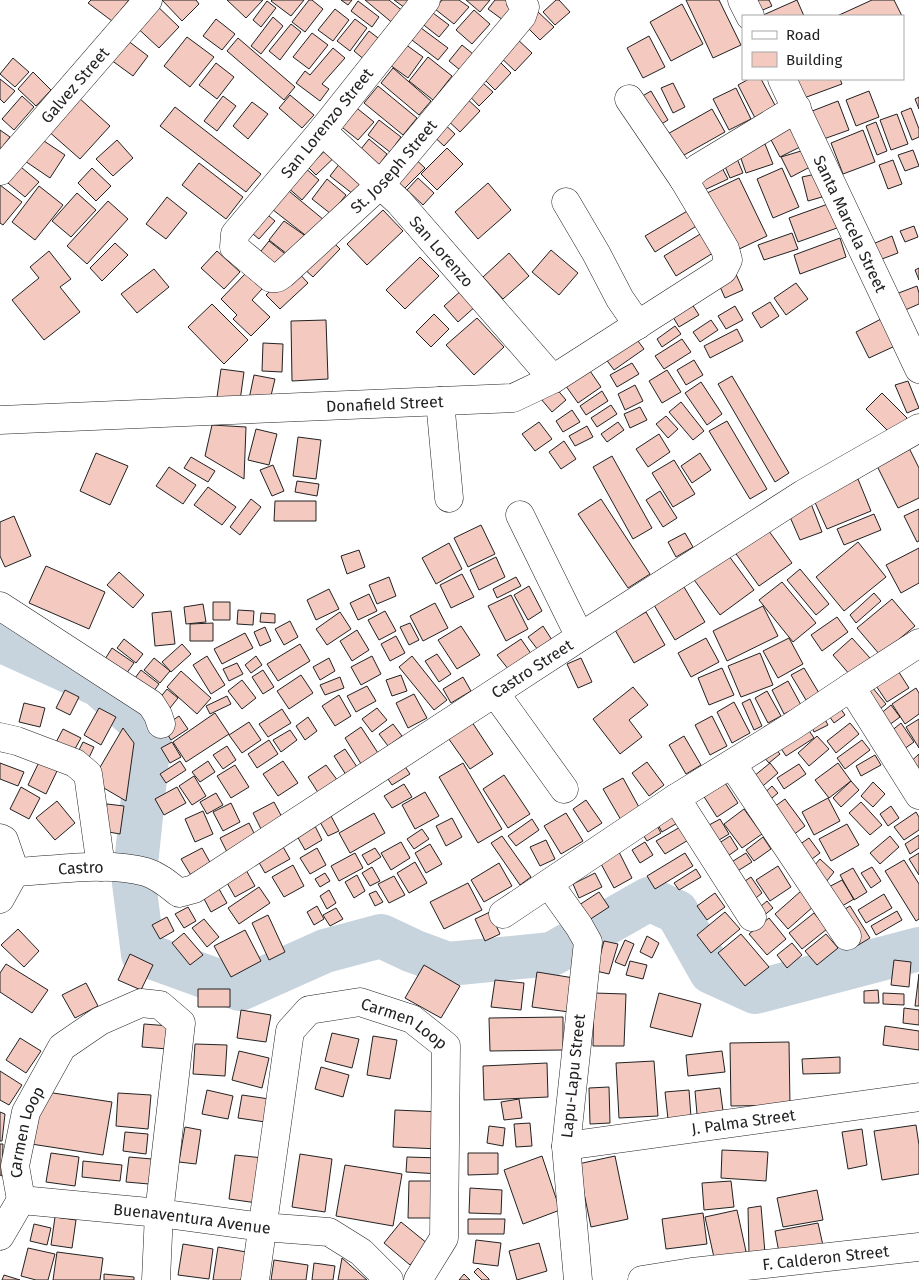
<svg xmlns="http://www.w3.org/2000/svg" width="919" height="1280" font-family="'Fira Sans',sans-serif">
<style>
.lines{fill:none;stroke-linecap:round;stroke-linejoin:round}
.river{stroke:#c7d3dd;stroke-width:44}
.building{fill:#f3c9c0;stroke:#222}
.minor-casing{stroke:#222;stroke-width:29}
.minor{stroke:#fff;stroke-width:28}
.labels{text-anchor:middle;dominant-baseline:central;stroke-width:4;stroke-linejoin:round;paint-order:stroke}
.street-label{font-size:16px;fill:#222;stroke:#fff}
</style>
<rect width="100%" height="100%" fill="#fff"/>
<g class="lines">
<path class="river" d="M0,640L99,685L150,731L134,883L143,954L240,989L325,951L381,936L413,951L448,964L552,954L649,899L677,912L711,972L755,992L919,949"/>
</g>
<path class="building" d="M91,0H129L112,21L88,3Z
M162,0H196L199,4L182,21Z
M227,0H263L246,18Z
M272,0H304L291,16L271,1Z
M309,0H312L323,9L305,32L292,22Z
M341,0H352L348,5Z
M365,0H389L404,12L395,25Z
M394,0H416L408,10Z
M442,0H459L469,7L454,24L435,9Z
M466,0H490L480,12Z
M495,0H511L520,7L507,23L488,9Z
M556,0H559L570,12L555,25L543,12Z
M686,0H719L741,45L713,58Z
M751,0H769L772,6L756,13Z
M797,0L804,16H761Z
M872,0H894L902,16H837Z
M152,1L179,27L159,48L132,23Z
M267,1L276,8L261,27L253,20Z
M358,1L379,17L372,27L351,11Z
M682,4L703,44L671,61L650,22Z
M335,9L349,20L333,41L318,30Z
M429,10L449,25L439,37L420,22Z
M474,10L490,24L472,44L456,30Z
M537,11L554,27L540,40L524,24Z
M273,17L283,26L261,54L251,46Z
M216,19L235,34L222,50L203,36Z
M355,19L367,28L350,51L337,41Z
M291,24L301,32L280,60L269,51Z
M417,25L448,48L438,60L408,37Z
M369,31L382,41L366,61L354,51Z
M312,33L328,45L309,69L293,57Z
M649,36L665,67L643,78L627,48Z
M123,37L148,56L133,76L107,57Z
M187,37L214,57L190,87L164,66Z
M515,37L532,53L515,71L498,55Z
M238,38L295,87L284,100L227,51Z
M405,44L423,57L408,78L390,65Z
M462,45L473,54L460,70L449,61Z
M333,48L345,58L322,84L329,89L320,101L296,83L305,71L310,75Z
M494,56L511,73L495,90L478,73Z
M428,57L452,76L433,100L409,81Z
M13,58L29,72L15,87L0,74Z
M216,63L234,77L217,99L199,85Z
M393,68L431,101L419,115L381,83Z
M33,72L51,90L36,106L18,89Z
M475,76L493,92L479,106L463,89Z
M0,79L15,91L4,103L0,99Z
M749,79H761L776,107L755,118L738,85Z
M797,79H840L842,84L804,98Z
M673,83L685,107L673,113L661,88Z
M378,86L417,118L403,135L364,103Z
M736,88L751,119L729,130L713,99Z
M651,91L668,120L655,128L639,98Z
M869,91L879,117L856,126L846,100Z
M462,94L480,111L460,132L442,115Z
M290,95L314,115L302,128L279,108Z
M22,96L34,107L14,130L2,119Z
M223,96L236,106L217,131L204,121Z
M78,97L110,126L80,159L47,130Z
M919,97V109L915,99Z
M838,101L849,130L818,141L807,113Z
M252,102L268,114L248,139L233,126Z
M353,105L374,122L358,140L338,124Z
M175,107L261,174L246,192L160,126Z
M911,108L919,129V137L912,140L901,112Z
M712,109L725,132L677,159L664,136Z
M897,114L908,144L891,150L880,120Z
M379,120L401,137L390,152L368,135Z
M440,120L455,134L444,146L429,132Z
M876,122L887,151L877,155L866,126Z
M792,125L802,146L780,157L769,136Z
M0,130L10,137L0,150Z
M863,130L875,162L843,174L831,143Z
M38,137L65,155L50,178L22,159Z
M369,139L387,154L375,170L356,155Z
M117,140L133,158L113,176L96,159Z
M333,143L341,151L316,175L308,167Z
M765,144L773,164L746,173L739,153Z
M447,148L463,164L437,190L421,174Z
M733,149L743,173L730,178L720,155Z
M913,150L919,166L905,171L898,155Z
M801,151L810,167L791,177L781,157Z
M411,155L425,168L400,193L387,180Z
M344,158L367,175L353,194L330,176Z
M893,160L902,184L888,189L879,165Z
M16,163L39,182L25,197L3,179Z
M199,163L243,197L226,219L182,185Z
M720,164L728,179L700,192L693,177Z
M304,167L319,180L302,200L286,186Z
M92,168L111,186L96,201L78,183Z
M782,168L799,207L773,218L757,179Z
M816,174L822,197L808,201L802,177Z
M418,178L434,193L423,205L407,190Z
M739,178L767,236L735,251L707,193Z
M327,179L346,195L331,214L312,199Z
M488,183L511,210L478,239L455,212Z
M0,185L22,202L3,225L0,223Z
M39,186L63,205L35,240L12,222Z
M284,187L324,220L309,238L268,206Z
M77,193L96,210L71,237L52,221Z
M167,197L187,213L166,239L146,224Z
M108,201L128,219L87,264L67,246Z
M828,204L837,228L798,242L789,218Z
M383,210L403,231L367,265L347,244Z
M689,210L698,225L655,252L645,236Z
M263,211L275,221L259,239L247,229Z
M284,221L307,237L291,257L269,240Z
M914,226L918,237L905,242L900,231Z
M702,233L713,253L676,276L664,256Z
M792,233L798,249L764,260L758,245Z
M892,236L898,253L874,262L868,246Z
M329,238L340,249L313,277L301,266Z
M840,238L846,257L800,274L794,255Z
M269,241L289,257L273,277L253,261Z
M115,243L128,255L102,281L90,268Z
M551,250L578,273L559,295L532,272Z
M49,251L71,279L60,287L80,312L44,340L12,300L39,278L30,267Z
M217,251L240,272L224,289L201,268Z
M509,253L529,276L503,299L483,277Z
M420,257L439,276L405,309L386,290Z
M294,268L308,283L280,309L266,295Z
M919,268V280L915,270Z
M154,269L169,287L137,313L121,294Z
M735,272L743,290L725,298L717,280Z
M246,273L262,289L252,300L270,317L251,336L233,319L237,315L221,299Z
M796,283L808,299L786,315L774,298Z
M917,286L919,293V304L903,311L896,294Z
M463,289L477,305L458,322L444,306Z
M690,301L699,315L679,327L670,312Z
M770,302L779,316L761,328L752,313Z
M212,304L248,340L224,364L188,327Z
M735,306L743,320L726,329L718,316Z
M434,314L449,329L431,347L416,332Z
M477,318L504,347L474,375L446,345Z
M881,319L895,346L869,358L856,332Z
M326,320L328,379L292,381L291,321Z
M711,320L718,330L700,342L693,332Z
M675,326L681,334L662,347L657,339Z
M737,329L743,341L710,358L704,346Z
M632,333L644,349L614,370L602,354Z
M682,339L691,352L664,369L655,356Z
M263,343L283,344L282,372L262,371Z
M694,360L703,375L686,385L677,370Z
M632,363L639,374L617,387L610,375Z
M586,365L601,387L578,403L563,382Z
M221,369L244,372L239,408L216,404Z
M667,370L681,392L662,403L649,381Z
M254,375L275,379L269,404L249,399Z
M732,376L789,473L775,482L718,384Z
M908,381L919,408L907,413L895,385Z
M701,382L722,414L707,425L685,393Z
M635,385L643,401L625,410L618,394Z
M555,387L566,400L552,412L541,399Z
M602,391L608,401L586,415L580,406Z
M882,393L907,418L891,434L866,409Z
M681,402L704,431L693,440L669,412Z
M611,405L617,414L597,427L591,418Z
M640,407L647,420L630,428L624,414Z
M572,410L580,422L563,432L556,421Z
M666,416L678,429L668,438L656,424Z
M727,421L767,489L750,499L709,431Z
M539,422L552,439L535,451L522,434Z
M618,422L624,430L607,442L601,434Z
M212,425L246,427L244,479L205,456Z
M587,426L593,437L575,446L569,436Z
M256,429L277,434L269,465L248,460Z
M659,434L670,452L648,467L636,449Z
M298,437L321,440L316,479L293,476Z
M564,441L576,459L561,469L549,452Z
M907,444L919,468V498L898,508L874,460Z
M96,453L128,466L110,505L80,491Z
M700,453L711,470L692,483L681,466Z
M612,456L652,528L633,539L593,467Z
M191,457L215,471L208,482L184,468Z
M674,460L695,494L673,507L652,473Z
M273,465L284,491L272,496L260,470Z
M169,467L196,485L183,504L156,486Z
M858,479L871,511L827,529L813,498Z
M297,481L319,484L317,496L295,492Z
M208,487L236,507L222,525L194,505Z
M660,491L677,518L663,527L646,500Z
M251,499L261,507L240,535L230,527Z
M601,499L650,574L628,588L578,514Z
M275,501H316V521H274Z
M810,501L822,532L800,540L787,510Z
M919,509V541L917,542L904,516Z
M874,514L881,530L844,545L837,529Z
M14,516L31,556L5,567L0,556V522Z
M481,525L495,554L468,567L454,538Z
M766,527L792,563L759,586L734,551Z
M685,533L693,547L676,557L668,542Z
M858,542L886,577L844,611L816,577Z
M449,543L462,569L436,584L422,558Z
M919,548V583L901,593L886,565Z
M359,550L365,567L347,574L341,556Z
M726,552L754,590L720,615L692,577Z
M496,557L505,577L479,590L470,570Z
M46,566L105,592L89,629L29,603Z
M800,569L829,604L816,615L787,580Z
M119,572L144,595L133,608L107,585Z
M462,574L474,597L451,608L440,585Z
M389,577L396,596L377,604L369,585Z
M516,577L521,586L497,598L493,589Z
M782,582L816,623L793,642L759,600Z
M529,586L542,611L528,620L514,595Z
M684,587L705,622L675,640L654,605Z
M329,589L339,609L316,620L307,600Z
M874,593L881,601L856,623L850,615Z
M369,594L377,611L358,620L350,603Z
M511,595L528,629L506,641L488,606Z
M892,599L915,626L880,655L857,628Z
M213,602H230V620H213Z
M435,603L448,628L423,641L410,616Z
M203,604L206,622L186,624L184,607Z
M763,606L778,636L727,661L713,631Z
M238,610L254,611L253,625L237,624Z
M171,611L175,644L155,646L152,613Z
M385,611L396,631L379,640L368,620Z
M340,612L351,629L327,645L316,629Z
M646,612L665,645L634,663L615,630Z
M261,613L275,614V623L260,622Z
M837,617L848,632L822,651L811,635Z
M290,621L298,637L284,645L275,629Z
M213,623V641H190V624Z
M410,623L419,640L409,645L400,627Z
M461,626L480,655L457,669L438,640Z
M543,626L552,640L538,650L528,637Z
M265,627L271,641L260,646L254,632Z
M357,630L369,650L352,661L340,641Z
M245,633L253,648L222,664L214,649Z
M396,636L405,653L390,661L381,644Z
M706,638L719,662L691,677L678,653Z
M789,638L803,664L778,678L763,651Z
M852,638L870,658L850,675L833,655Z
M124,639L143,654L136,663L117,648Z
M521,639L532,655L509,670L497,655Z
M182,644L191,654L171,672L162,662Z
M300,644L310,661L278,681L267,664Z
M112,648L134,663L121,681L100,667Z
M760,653L773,685L741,697L728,666Z
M437,654L451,674L439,682L425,661Z
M207,656L225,685L211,694L193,665Z
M256,656L262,665L251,673L245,665Z
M372,656L381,674L361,685L351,667Z
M412,656L447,700L434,710L399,667Z
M154,658L170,671L160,683L144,670Z
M329,658L335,671L320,680L313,667Z
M581,658L592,682L578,688L567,664Z
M237,663L243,674L229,681L223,669Z
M895,666L909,688L887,702L872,680Z
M722,668L734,695L709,705L698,678Z
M804,668L819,693L806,700L791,675Z
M141,670L159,684L147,700L129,686Z
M263,670L274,687L263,694L252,677Z
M181,671L211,698L197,714L167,687Z
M301,675L313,693L289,709L277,691Z
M401,675L407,691L392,696L386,680Z
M340,677L344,688L325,695L320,685Z
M463,677L471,691L451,703L443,689Z
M242,680L256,698L242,709L228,691Z
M788,681L801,705L784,714L772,690Z
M367,686L376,701L356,712L347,696Z
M633,687L648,705L629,720L642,737L620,754L593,719Z
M872,687L886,704L874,714L860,698Z
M916,688L919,693V714L905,724L892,704Z
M167,689L178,698L166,713L155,704Z
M65,690L79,697L70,715L56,708Z
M767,691L781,716L768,723L755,698Z
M414,694L427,718L408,728L396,703Z
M339,695L351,716L335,726L322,706Z
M227,696L231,704L210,714L206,706Z
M750,699L762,726L754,730L742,703Z
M734,702L750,733L732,743L717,712Z
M836,702L845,715L834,723L825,710Z
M24,703L45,708L40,727L19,722Z
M891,705L900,717L881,731L873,720Z
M99,708L116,717L101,745L84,735Z
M377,708L387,720L372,732L362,719Z
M282,709L291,723L268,737L259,724Z
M215,713L229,734L186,762L173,742Z
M822,714L828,725L814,732L809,721Z
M179,716L188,729L171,740L163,727Z
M712,716L727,746L710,755L695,725Z
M308,717L317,731L305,740L296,726Z
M470,719L493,754L470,769L446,735Z
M919,719V748L906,727Z
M249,722L261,740L242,753L229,735Z
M804,723L814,738L786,756L776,741Z
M850,723L859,734L836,753L827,741Z
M901,723L914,742L897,754L884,737Z
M393,724L402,736L388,746L379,734Z
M361,727L380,756L363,767L345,738Z
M123,728L134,743L126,801L92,781Z
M63,729L81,738L71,756L53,748Z
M290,730L297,740L281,752L273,740Z
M684,736L701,765L686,774L669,745Z
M817,736L829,749L809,766L798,753Z
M269,740L278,754L257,768L248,754Z
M862,740L870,750L845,769L837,758Z
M83,742L94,747L86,764L75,758Z
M172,742L181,757L170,763L161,748Z
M771,743L780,754L769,763L760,753Z
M227,746L236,760L223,769L213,755Z
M345,749L359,770L348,778L334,756Z
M919,754V784L904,768Z
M875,755L881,765L861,776L856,766Z
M40,760L58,769L46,794L28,785Z
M180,761L186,770L166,783L160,774Z
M208,761L215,772L200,782L192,772Z
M283,761L298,783L278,796L263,774Z
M402,762L410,774L392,785L384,773Z
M647,762L664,785L649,796L632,773Z
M0,763L24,772L18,786L0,779Z
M463,763L502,829L478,843L439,777Z
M770,763L778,773L757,791L748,781Z
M838,763L851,781L829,798L815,780Z
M799,764L806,774L784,789L777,778Z
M235,765L249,787L231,798L217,776Z
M326,765L338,781L319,794L308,777Z
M504,775L530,814L508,828L483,789Z
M194,776L206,796L192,805L179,786Z
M623,778L640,809L621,820L603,789Z
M722,778L738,803L717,817L701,792Z
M851,781L859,790L841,807L833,798Z
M873,782L885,794L873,807L861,796Z
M404,784L412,797L392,808L384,796Z
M772,786L778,793L766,803L760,797Z
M21,787L40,798L29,819L10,809Z
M177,787L186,803L164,815L155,799Z
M425,792L439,816L415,829L402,805Z
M216,793L223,805L207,814L200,802Z
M828,798L840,821L814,835L802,812Z
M785,799L805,826L788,839L767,812Z
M586,800L602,823L588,832L573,809Z
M57,801L75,823L55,840L36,818Z
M274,802L283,819L261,829L253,813Z
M861,802L882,825L870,835L849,813Z
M231,803L240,822L223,831L213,812Z
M107,804L124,806L120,834L103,831Z
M891,806L899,818L888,826L880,814Z
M679,807L686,818L662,832L656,821Z
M744,809L762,834L742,848L724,824Z
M203,811L213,834L195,842L185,819Z
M916,812L919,817V830L904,840L894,827Z
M374,813L385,833L350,853L339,833Z
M566,813L583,841L561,854L544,826Z
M331,816L339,831L328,836L320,822Z
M452,818L462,837L446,846L436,826Z
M532,819L539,830L516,846L508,836Z
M720,819L729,834L709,846L700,830Z
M655,822L661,833L647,841L640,830Z
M249,823L256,837L227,852L220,838Z
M847,824L859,845L831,861L819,839Z
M315,826L322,840L305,850L297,836Z
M682,826L690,839L665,854L656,841Z
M422,829L429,839L414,849L407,839Z
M919,835V848L910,854L905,844Z
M502,836L531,877L520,885L491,843Z
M730,836L738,849L719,862L710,849Z
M890,836L899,847L880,864L870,853Z
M763,837L771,849L754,861L746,850Z
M809,838L820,853L804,865L793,849Z
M546,840L555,859L540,866L530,847Z
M401,842L410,858L391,870L381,853Z
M645,842L653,855L640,863L632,850Z
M430,844L442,864L426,873L415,853Z
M282,845L290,859L265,873L257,859Z
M202,848L212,866L192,877L181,859Z
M317,848L326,865L310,874L300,858Z
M375,848L381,857L368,865L362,855Z
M619,852L632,878L614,888L600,862Z
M355,853L363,868L339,881L331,866Z
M685,853L693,866L655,889L647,876Z
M746,853L752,862L728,877L722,868Z
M919,853V875L909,859Z
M820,859L834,872L822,887L807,874Z
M904,860L919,884V919L916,921L885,871Z
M415,862L427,883L409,893L397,873Z
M499,863L512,886L484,902L471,880Z
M293,865L304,886L284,897L272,877Z
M778,866L791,887L770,901L756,880Z
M372,867L380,881L370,886L362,873Z
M872,867L881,881L871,888L861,873Z
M853,868L867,892L854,900L840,875Z
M696,869L701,877L679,890L674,883Z
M246,870L255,886L235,897L226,881Z
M325,873L330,881L320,887L315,879Z
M595,873L602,887L579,898L573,884Z
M357,875L365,891L354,898L345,882Z
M394,876L405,895L389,903L378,884Z
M751,877L762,893L751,902L739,885Z
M842,880L854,899L837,909L825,889Z
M468,883L482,910L444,929L430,902Z
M259,887L270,903L239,924L228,908Z
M219,889L227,903L211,912L203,897Z
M329,890L336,903L327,909L320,896Z
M376,891L383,902L375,906L369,894Z
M801,891L814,906L788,929L775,914Z
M599,892L609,907L586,922L576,907Z
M715,893L725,907L707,920L697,906Z
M884,894L892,908L866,923L858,910Z
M767,901L773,908L761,918L755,911Z
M317,906L324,919L314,925L307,912Z
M850,906L870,938L855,947L835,915Z
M188,907L196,921L184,928L175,914Z
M336,908L343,919L330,926L323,915Z
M897,911L902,920L876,935L871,926Z
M490,912L500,934L485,941L475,919Z
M725,912L740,929L711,953L697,935Z
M814,913L827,929L802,949L789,933Z
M268,915L285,952L269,960L252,923Z
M167,917L174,931L160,939L152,925Z
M769,918L786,939L767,955L749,934Z
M204,919L219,937L207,947L192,928Z
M18,929L39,951L24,967L1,945Z
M245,930L261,961L231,977L214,946Z
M184,933L203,955L190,965L172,943Z
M741,934L769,967L745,986L718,953Z
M826,934L838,948L817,965L805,951Z
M647,936L659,943L652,958L640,952Z
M625,940L634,944L625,966L615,962Z
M604,941L618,944L609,974L596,971Z
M792,943L802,955L787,968L777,955Z
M130,954L153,965L141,990L118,980Z
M894,960L911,962L909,987L891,985Z
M630,961L647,965L643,979L626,975Z
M6,964L48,990L32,1013L0,992V973Z
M424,965L460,986L441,1018L405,998Z
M537,972L574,978L569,1012L532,1007Z
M919,974V1006H915Z
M495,980L524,983L521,1010L491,1007Z
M86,983L98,1006L75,1018L62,995Z
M198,989H230V1007H198Z
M878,990L879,1003H864V991Z
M594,993L626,994L624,1046H593Z
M659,993L701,1004L692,1037L650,1027Z
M883,993L904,994V1005L883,1004Z
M904,1008L919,1010V1025L903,1023Z
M241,1010L271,1015L266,1042L237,1038Z
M563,1017V1050L490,1051L489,1018Z
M144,1024L170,1026L168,1049L142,1047Z
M885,1026L919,1031V1050L883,1045Z
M332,1033L359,1039L352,1068L325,1061Z
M373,1036L397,1040L390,1079L367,1075Z
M20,1038L41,1051L26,1073L6,1060Z
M789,1042L790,1105L731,1106L730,1043Z
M195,1044L227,1045L225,1076L193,1074Z
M239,1051L269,1058L262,1088L232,1080Z
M722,1051L725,1072L688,1076L686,1055Z
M840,1057V1073L803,1074L802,1059Z
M654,1061L658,1116L619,1118L616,1063Z
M547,1063L548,1097L484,1100L483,1066Z
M321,1067L349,1075L343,1097L315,1089Z
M0,1071L22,1085L9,1105L0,1100Z
M609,1087L610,1123L590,1124L589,1088Z
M720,1088L723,1111L697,1114L695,1091Z
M207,1090L233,1096L228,1119L202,1114Z
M689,1090L691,1117L668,1119L665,1092Z
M40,1091L112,1102L103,1155L31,1144Z
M118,1093L151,1095L148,1129L116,1126Z
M242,1095L276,1100L272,1123L238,1118Z
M519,1099L522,1118L504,1120L501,1102Z
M395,1110L442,1112L440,1149L393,1147Z
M0,1112L5,1114L2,1141H0Z
M530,1123L532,1146L516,1147L514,1124Z
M916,1125L919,1145V1174L882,1180L874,1131Z
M489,1126L505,1128L503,1146L487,1143Z
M185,1127L201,1130L196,1164L179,1162Z
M862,1129L867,1165L848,1169L842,1132Z
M125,1132L148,1134L146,1154L123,1151Z
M0,1144H3L2,1176L0,1175Z
M722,1150L768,1152L766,1181L721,1178Z
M51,1153L79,1157L75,1186L46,1182Z
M468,1153H498V1174L468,1175Z
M300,1154L332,1159L325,1212L292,1207Z
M235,1155L263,1158L257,1203L229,1199Z
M542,1156L560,1210L523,1224L504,1170Z
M615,1156L628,1219L591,1227L578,1164Z
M129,1157L152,1159L149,1184L126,1182Z
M407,1157L441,1158L440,1174L406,1172Z
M83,1161L122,1165L120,1181L82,1177Z
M345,1165L402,1174L393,1226L336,1216Z
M409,1181H439V1218H408Z
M731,1181L734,1207L704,1210L702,1183Z
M470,1188L502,1190L501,1214L469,1213Z
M817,1190L823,1220L783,1227L777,1198Z
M761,1206L765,1253L749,1255L748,1208Z
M737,1210L747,1256L715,1262L705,1217Z
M703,1213L707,1244L666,1249L662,1219Z
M55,1217L76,1220L72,1248L51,1245Z
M468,1219H505L504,1234H468Z
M401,1222L428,1244L410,1265L384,1243Z
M818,1223L824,1250L780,1258L775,1231Z
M34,1224L51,1228L47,1245L30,1241Z
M476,1240L501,1243L498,1266L473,1263Z
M539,1243L547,1271L517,1280L509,1251Z
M183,1244L213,1249L209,1279L178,1275Z
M218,1247L252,1253L248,1280H213Z
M28,1248L55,1254L48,1280H36L21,1276Z
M57,1252L103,1258L100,1280H53Z
M342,1258L367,1280H338Z
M274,1260L308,1265L306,1280H271Z
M314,1263L335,1266L333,1280H312Z
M478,1268L489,1279V1280H482L474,1272Z
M104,1274L134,1277V1280H104Z
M464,1274L470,1280H459Z
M4,1275L20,1280H2Z"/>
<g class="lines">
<defs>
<g id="minor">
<path id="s1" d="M426,0L322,131L235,234L234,247L271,278H277L283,274L381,184L522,16L525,7L520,0"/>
<path d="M742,0L750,16"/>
<path id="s2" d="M782,79L919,369"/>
<path id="s3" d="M322,131L399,202L553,379"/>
<path id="s4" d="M0,171L148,0"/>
<path d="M684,180L698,168L797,108"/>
<path d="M566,202L596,253L620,299L638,325"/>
<path d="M440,401L449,498"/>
<path id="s5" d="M0,420L513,398L553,379L723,270L728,260L725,249L684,180L629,99"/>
<path d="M520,515L580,637"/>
<path d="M0,606L151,704L158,715L161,724"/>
<path d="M851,687L919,795"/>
<path d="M495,693L564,789"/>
<path d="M0,737L17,741L75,763L88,774L101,867"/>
<path d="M732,764L847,936"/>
<path d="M676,798L752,917"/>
<path d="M0,838L4,840L15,872L0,899"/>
<path id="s6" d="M15,872C56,870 108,861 146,872C159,876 169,885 179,893L194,889L580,637L803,494L919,428"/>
<path d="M549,884L579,926L588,942L566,1146L578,1280"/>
<path d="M503,914L676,798L791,727L851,687L919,643"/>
<path id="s7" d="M566,1146L919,1097"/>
<path id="s8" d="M21,1200L15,1166L26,1112L62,1047L100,1021L141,1003L160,1005L181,1023L159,1213L156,1280"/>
<path id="s9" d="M21,1200L159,1213L262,1227L329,1232L361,1252L389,1280"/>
<path d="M0,1236L21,1200"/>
<path id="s10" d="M255,1280L290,1031L309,1010L360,1002L412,1019L446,1046L444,1238L418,1280"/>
<path id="s11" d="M642,1280L692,1272L919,1247"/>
</g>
</defs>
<use href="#minor" class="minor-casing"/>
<use href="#minor" class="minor"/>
</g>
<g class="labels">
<g class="street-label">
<text stroke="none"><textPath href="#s4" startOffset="114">Galvez Street</textPath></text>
<text transform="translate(327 123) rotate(-51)">San Lorenzo Street</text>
<text stroke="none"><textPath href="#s1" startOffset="531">St. Joseph Street</textPath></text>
<text stroke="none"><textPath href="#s2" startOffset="160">Santa Marcela Street</textPath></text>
<text stroke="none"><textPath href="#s3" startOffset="170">San Lorenzo</textPath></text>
<text stroke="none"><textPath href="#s5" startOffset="385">Donafield Street</textPath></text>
<text stroke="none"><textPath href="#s6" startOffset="590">Castro Street</textPath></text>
<text stroke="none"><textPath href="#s6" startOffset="66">Castro</textPath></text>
<text stroke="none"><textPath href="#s10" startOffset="381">Carmen Loop</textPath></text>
<text transform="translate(573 1076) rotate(-84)">Lapu-Lapu Street</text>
<text stroke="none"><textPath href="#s7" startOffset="179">J. Palma Street</textPath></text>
<text stroke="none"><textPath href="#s8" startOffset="70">Carmen Loop</textPath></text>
<text stroke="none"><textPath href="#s9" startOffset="172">Buenaventura Avenue</textPath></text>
<text stroke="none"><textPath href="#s11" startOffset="185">F. Calderon Street</textPath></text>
</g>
</g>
<rect x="742" y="15" width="162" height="65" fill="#ffffff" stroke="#a7a7a7"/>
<rect x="752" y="31" width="25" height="8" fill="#ffffff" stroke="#a7a7a7"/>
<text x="786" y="40" font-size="15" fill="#222222">Road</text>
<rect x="752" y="52" width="25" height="15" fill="#f3c9c0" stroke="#a7a7a7"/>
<text x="786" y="65" font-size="15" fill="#222222">Building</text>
</svg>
